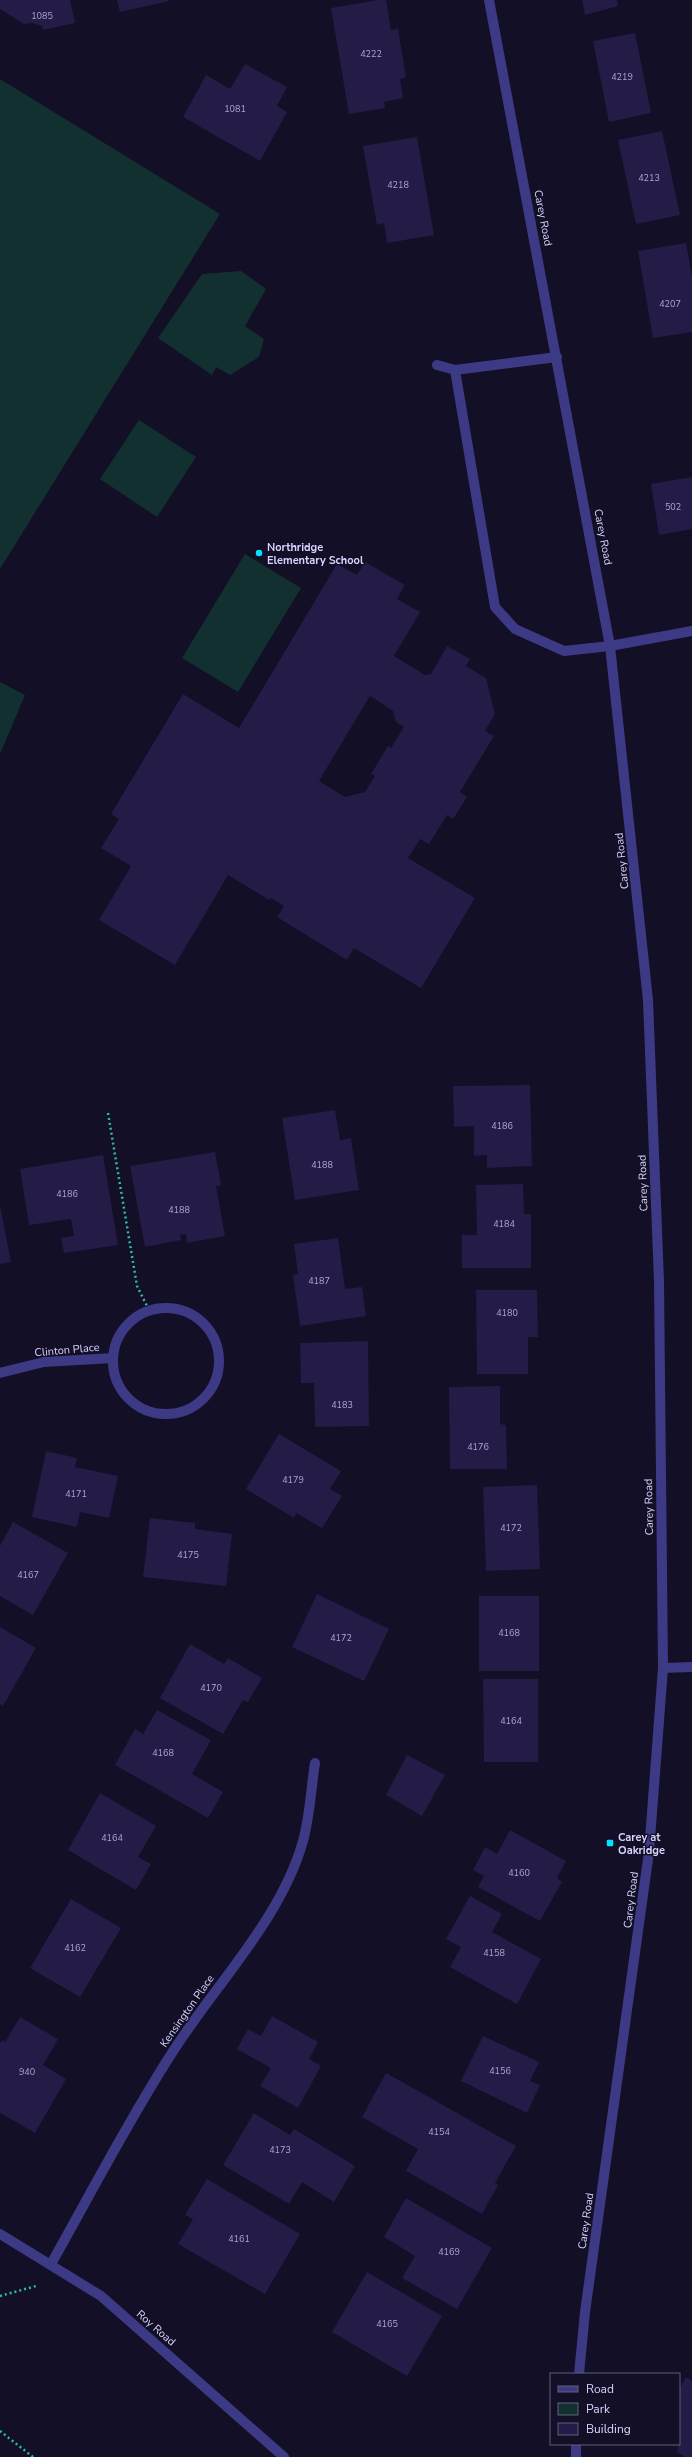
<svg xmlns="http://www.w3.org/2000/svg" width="692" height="2457" font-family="'Nunito Sans',sans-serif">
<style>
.green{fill:#12302f}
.building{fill:#241b47;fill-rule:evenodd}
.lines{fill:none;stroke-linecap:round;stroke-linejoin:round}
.path{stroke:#2fb8b0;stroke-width:2.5;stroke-dasharray:2 3;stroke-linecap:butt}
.service{stroke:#3d3a85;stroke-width:10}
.minor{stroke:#3d3a85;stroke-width:10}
.tertiary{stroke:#3d3a85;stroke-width:10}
.poi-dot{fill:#00e5ff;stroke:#130f26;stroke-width:1.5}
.labels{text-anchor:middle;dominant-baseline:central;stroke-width:3;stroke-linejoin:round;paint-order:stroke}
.number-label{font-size:9px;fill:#aca6d1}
.street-label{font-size:11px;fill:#d9d4ff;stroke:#130f26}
.poi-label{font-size:11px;font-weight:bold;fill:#d9d4ff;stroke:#130f26;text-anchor:start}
</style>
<rect width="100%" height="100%" fill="#130f26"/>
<path class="green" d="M0,79L220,214L0,569Z
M241,271L266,289L245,326L264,339L259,357L230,375L216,367L212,375L158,338L202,274Z
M139,420L196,457L157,517L100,479Z
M245,554L301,588L238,692L182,658Z
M0,682L25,695L0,754Z"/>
<path class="building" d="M0,0H70L75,23L43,30L42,26L32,23L24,24L0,9Z
M117,0H168L169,1L120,12Z
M378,0H386L391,30L398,29L406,77L400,79L403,98L384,102L385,108L349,114L331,8Z
M582,0H617L618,6L585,15Z
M635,33L651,113L609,122L593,41Z
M245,64L287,87L277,106L287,112L260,161L183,117L206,75L230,89Z
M662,131L680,215L636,224L618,140Z
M417,137L434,235L387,243L384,223L377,225L363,146Z
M686,243L692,277V332L653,338L638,251Z
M692,477V529L659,535L651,484Z
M365,562L405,585L397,599L420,612L394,656L425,675L431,674L447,646L470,659L466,666L486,678L495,714L485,731L494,736L460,792L467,797L453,819L447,815L429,844L420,839L408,858L475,898L421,988L354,948L347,960L277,917L284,906L271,898L269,900L228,875L175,965L99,920L131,866L101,848L119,819L111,814L183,694L239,728L337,564L357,575ZM370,696L393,711L396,722L404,727L391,748L388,746L371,774L375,776L365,792L345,797L319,781Z
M530,1085L532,1166L487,1168V1155L474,1156V1126L454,1127L453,1086Z
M335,1110L340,1140L351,1138L359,1190L295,1200L282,1118Z
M215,1152L221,1185L216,1186L225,1236L187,1243L186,1234L180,1235L181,1240L145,1247L130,1166Z
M103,1155L118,1245L64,1253L61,1238L74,1236L71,1219L29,1225L20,1169Z
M523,1184L524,1214H531V1268H462V1235H477L476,1185Z
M0,1205L11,1262L0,1264Z
M338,1238L345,1289L362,1287L366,1316L300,1326L293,1275L298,1274L294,1244Z
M476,1290H537L538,1337H528V1374H477Z
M368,1341L369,1426L315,1427L314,1383H301L300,1343Z
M500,1386V1424L506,1425L507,1469H450L449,1387Z
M279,1434L341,1471L330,1489L342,1496L322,1528L296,1513L294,1518L246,1489Z
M46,1451L77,1458L75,1467L118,1476L109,1518L80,1512L77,1527L32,1517Z
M537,1485L540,1569L486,1571L483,1487Z
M150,1518L195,1523V1529L232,1534L226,1586L143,1577Z
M13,1522L68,1553L33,1615L0,1596V1546Z
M317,1594L389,1629L364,1681L292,1647Z
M479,1596H539V1671H479Z
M0,1627L36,1648L3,1706L0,1704Z
M190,1644L224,1664L228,1658L262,1678L248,1702L243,1700L223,1734L160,1698Z
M483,1679H538V1762H484Z
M157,1710L211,1740L192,1774L223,1792L208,1818L115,1765L135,1729L143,1734Z
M407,1755L445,1775L422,1816L386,1795Z
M100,1793L156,1826L138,1857L151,1864L136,1890L68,1850Z
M510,1830L566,1861L557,1878L562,1882L540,1921L478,1887L484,1876L473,1870L485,1847L497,1854Z
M470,1896L502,1914L492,1932L541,1959L517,2004L450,1967L461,1947L446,1939Z
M71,1899L121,1928L80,1997L30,1968Z
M272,2016L318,2042L309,2059L321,2066L298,2108L260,2086L271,2068L237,2049L248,2029L261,2036Z
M20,2017L58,2039L43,2065L66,2079L35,2133L0,2113V2043L2,2040L5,2042Z
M483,2036L539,2062L530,2081L540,2085L527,2113L461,2081Z
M386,2073L516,2146L495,2183L498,2185L482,2214L406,2171L418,2149L362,2117Z
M254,2113L290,2135L294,2129L355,2166L334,2202L302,2182L289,2204L223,2165Z
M207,2179L300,2234L265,2294L178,2244L193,2219L185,2215Z
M406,2198L492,2248L457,2309L402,2278L415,2256L384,2237Z
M367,2272L442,2316L407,2376L332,2332Z
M686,2377L692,2381V2457H685L677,2452L680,2431L679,2389Z"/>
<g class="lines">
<path class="path" d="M108,1113L137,1286L149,1310
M0,2296L36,2286
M0,2431L33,2457"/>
<path class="service" d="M557,357L455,370L495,607L515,629L564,651L610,646
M437,365L455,370"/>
<path class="minor" d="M610,646L692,631
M113 1361a53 53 0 1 1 106 0a53 53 0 1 1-106 0Z
M0,1373L44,1362L113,1358
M663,1668L692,1667
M0,2234L101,2296L284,2457
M51,2264C90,2195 127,2123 170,2056C213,1987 281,1920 303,1841C310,1816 311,1788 315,1763"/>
<path class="tertiary" d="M489,0L610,646L648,1000L659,1281L663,1668L649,1852L585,2312L579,2374
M576,2457V2444"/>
</g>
<g class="poi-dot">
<circle cx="259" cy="553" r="4"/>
<rect x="606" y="1839" width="8" height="8" rx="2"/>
</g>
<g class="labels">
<g class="number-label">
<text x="42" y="16">1085</text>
<text x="371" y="54">4222</text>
<text x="622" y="77">4219</text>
<text x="235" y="109">1081</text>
<text x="649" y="178">4213</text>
<text x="398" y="185">4218</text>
<text x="670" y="304">4207</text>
<text x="673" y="507">502</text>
<text x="502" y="1126">4186</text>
<text x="322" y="1165">4188</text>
<text x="67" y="1194">4186</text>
<text x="179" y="1210">4188</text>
<text x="504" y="1224">4184</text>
<text x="319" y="1281">4187</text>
<text x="507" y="1313">4180</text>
<text x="342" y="1405">4183</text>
<text x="478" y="1447">4176</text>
<text x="293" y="1480">4179</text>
<text x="76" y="1494">4171</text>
<text x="511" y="1528">4172</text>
<text x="188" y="1555">4175</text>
<text x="28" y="1575">4167</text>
<text x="509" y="1633">4168</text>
<text x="341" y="1638">4172</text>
<text x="211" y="1688">4170</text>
<text x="511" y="1721">4164</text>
<text x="163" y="1753">4168</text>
<text x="112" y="1838">4164</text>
<text x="519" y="1873">4160</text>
<text x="75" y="1948">4162</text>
<text x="494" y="1953">4158</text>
<text x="500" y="2071">4156</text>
<text x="27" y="2072">940</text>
<text x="439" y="2132">4154</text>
<text x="280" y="2150">4173</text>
<text x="239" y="2239">4161</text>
<text x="449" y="2252">4169</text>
<text x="387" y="2324">4165</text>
</g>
<g class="street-label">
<text transform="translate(543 218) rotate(79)">Carey Road</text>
<text transform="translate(603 537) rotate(79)">Carey Road</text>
<text transform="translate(622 861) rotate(-96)">Carey Road</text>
<text transform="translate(643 1183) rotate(-92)">Carey Road</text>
<text transform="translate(67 1350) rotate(-5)">Clinton Place</text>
<text transform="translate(649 1507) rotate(-91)">Carey Road</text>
<text transform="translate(631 1900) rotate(-83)">Carey Road</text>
<text transform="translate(187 2011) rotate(-55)">Kensington Place</text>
<text transform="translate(586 2221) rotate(-82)">Carey Road</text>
<text transform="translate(156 2328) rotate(41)">Roy Road</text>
</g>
<g class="poi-label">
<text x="267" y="547">Northridge<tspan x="267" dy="13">Elementary School</tspan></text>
<text x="618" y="1837">Carey at<tspan x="618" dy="13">Oakridge</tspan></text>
</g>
</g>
<rect x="550" y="2373" width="130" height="72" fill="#130f26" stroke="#625e7d"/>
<rect x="558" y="2386" width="20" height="6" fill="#3d3a85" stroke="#625e7d"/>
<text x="586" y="2393" font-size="12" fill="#d9d4ff">Road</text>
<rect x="558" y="2403" width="20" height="12" fill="#12302f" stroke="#625e7d"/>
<text x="586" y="2413" font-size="12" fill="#d9d4ff">Park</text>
<rect x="558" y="2423" width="20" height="12" fill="#241b47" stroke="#625e7d"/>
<text x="586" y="2433" font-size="12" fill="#d9d4ff">Building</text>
</svg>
